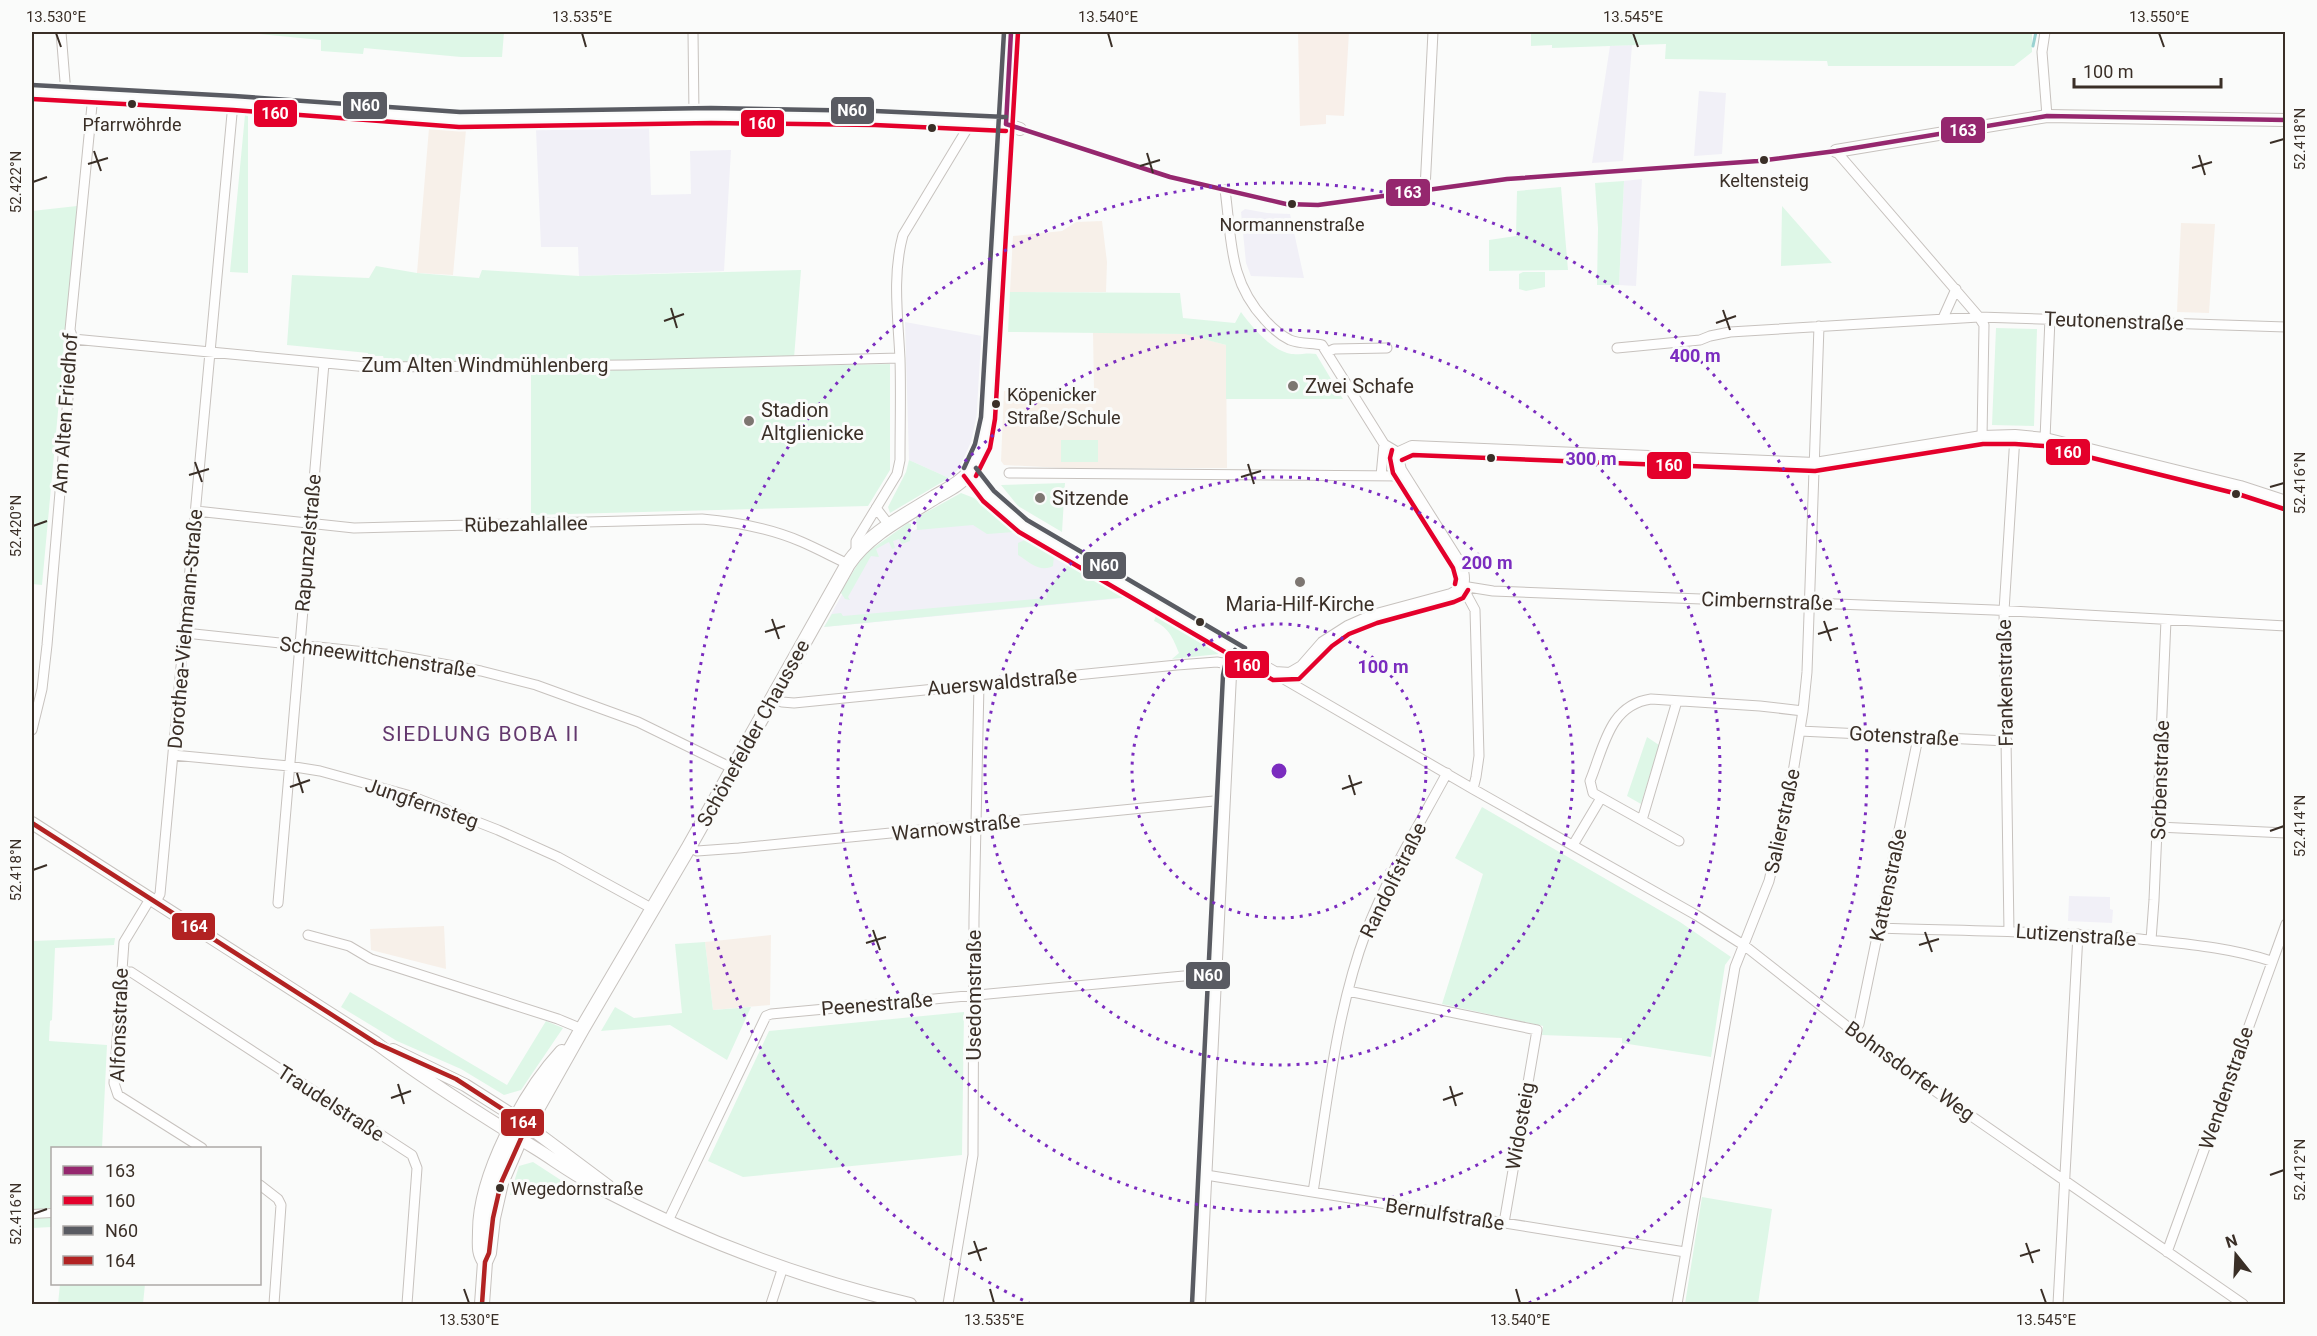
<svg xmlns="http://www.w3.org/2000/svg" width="2317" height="1336" font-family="Roboto,sans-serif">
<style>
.commercial{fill:#f1f0f7}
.industrial{fill:#f8efe9}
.built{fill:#f7f0e9}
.green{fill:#def7e7}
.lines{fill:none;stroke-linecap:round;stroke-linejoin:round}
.stream{stroke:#9ad2d1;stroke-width:3}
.pedestrian-casing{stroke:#c7c2be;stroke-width:10}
.minor-casing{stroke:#c7c2be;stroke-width:11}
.tertiary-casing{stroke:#c7c2be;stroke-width:14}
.secondary-casing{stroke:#c7c2be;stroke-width:16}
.pedestrian{stroke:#fefefe;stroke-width:8}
.minor{stroke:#fefefe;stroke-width:9}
.tertiary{stroke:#fefefe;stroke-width:12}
.secondary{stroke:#fefefe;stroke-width:14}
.bus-1-casing{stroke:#fafbfa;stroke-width:9}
.bus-2-casing{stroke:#fafbfa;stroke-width:9}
.bus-3-casing{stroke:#fafbfa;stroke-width:9}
.bus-4-casing{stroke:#fafbfa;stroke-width:9}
.bus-1{stroke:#95276e;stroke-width:4.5}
.bus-2{stroke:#e4002b;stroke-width:4.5}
.bus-3{stroke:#595b62;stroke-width:4.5}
.bus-4{stroke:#b22222;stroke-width:4.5}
.ticks{fill:none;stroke:#3a2f27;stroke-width:2}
.ring{fill:none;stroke:#7b2cbf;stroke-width:3;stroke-dasharray:3 6}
.bus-dot{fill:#3a2f27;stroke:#fafbfa;stroke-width:2}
.poi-dot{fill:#7d7671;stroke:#fafbfa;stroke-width:2}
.labels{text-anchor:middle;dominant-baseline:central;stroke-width:6;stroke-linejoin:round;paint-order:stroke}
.bus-label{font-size:18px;fill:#3a2f27;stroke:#fafbfa}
.street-label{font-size:20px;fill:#3a2f27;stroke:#fafbfa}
.poi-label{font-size:20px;fill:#3a2f27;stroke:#fafbfa;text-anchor:start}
.neighbourhood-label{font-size:21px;letter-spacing:1.5px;fill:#63386e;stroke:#fafbfa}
.centre{fill:#7b2cbf;stroke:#fafbfa;stroke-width:3}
.ring-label{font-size:18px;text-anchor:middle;font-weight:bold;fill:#7b2cbf;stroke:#fafbfa;stroke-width:6;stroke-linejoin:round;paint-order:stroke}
.line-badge{stroke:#fafbfa;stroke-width:2}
.badge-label{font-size:16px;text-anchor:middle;font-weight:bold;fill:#fff}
.neatline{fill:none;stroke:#3a2f27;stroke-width:2}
.ticks-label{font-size:15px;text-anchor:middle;fill:#3a2f27}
</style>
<rect width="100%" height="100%" fill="#fafbfa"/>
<path class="commercial" d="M1632,45L1623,161L1592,163L1610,46Z
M1699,91L1726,93L1722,154L1694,156Z
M649,128L651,195L691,194L690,151L731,150L724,271L579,276L578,247H541L536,130Z
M1642,179L1636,286L1619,285L1624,181Z
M1245,209L1267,213L1290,214L1304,278L1251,276L1246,263L1241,212Z
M905,322L982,336L977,436L964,464L949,478L909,460Z
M967,506L1123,598L824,627L860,562L869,551Z
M2069,896L2110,897V909L2113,910L2112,923L2068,921Z"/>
<path class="industrial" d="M1298,32H1349L1344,116L1326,115V124L1300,126Z"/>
<path class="built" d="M429,128L466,130L453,275L417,273Z
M1102,221L1107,262L1106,292H1010L1013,236L1062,231L1076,222Z
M2181,223L2215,224L2209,313L2177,312Z
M1093,332L1188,334L1226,345L1227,468H1062L1004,465L1001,461L1004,391H1094Z
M444,926L446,969L371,950L370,929Z
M771,935L770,1005L713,1010L705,942Z"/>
<path class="green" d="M240,32H504L502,57H461L364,48L363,54L321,51V40Z
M1531,32H2032V52L2014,66H1828L1827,61L1665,59L1666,44L1552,48V45L1531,46Z
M245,115L248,116V273L230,272Z
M1624,181L1619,285H1597L1598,228L1595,183Z
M1561,187L1568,270L1489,271V240L1516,236L1517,191Z
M77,206L42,585L32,584V211Z
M1782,206L1832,263L1781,266Z
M376,266L417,273L479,278L482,270L579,276L801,270L794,358L473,364L472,361L385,363L383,356H368V353L287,345L292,275L369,278Z
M1523,272H1545V287L1526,291L1519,289V274Z
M1010,292L1180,293L1183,318L1235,323L1241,312C1252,327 1269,347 1287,353C1296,356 1307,352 1316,354L1343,399H1226V345L1185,334L1008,332Z
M1996,328L2037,329L2034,426L1992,425Z
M890,364V470L868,506L531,515V372Z
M1061,440H1098V462H1061Z
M909,460L949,478L890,513L888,507L906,472Z
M1065,483L1062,532L1018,506L1001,485Z
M961,493L974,498L1015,530L1014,532L987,534L973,525L917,530L916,518Z
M908,523L911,524L910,541L902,544L899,539L893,541L895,548L892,549L889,542L876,549L879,557L871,556L848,597L850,600L845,599L841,593L842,590L859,562L869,551Z
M1027,539L1054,555L1053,566C1040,573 1029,562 1018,555V543Z
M1069,564L1128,597L824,627L832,614L841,613L843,616L1047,598L1046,591Z
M1156,616L1219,654L1172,659L1179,653C1173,638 1169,628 1154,621Z
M1647,737L1659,745L1641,804L1627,796Z
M1482,807L1680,922L1731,957L1725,965L1711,1057L1622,1043V1038L1542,1035L1543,1026L1442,1004L1483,874L1455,858Z
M115,938L114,945L55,948L52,1020L50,1021L49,1041L107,1045L102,1148H52V1227L32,1228V941Z
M705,942L713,1010L751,1007L727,1060L670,1025L601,1031L615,1007L634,1018L682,1013L675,944Z
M350,992L507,1085L546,1021L563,1028L521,1090L504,1095L461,1069L397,1041L341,1007Z
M964,1012L962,1155L743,1177L708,1161L769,1031Z
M533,1162L573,1188L510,1195L519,1166Z
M1702,1197L1772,1209L1758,1304H1685Z
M60,1284H145L143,1304H58Z"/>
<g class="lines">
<path class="stream" d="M2033,46L2036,32"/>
<defs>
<path id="pedestrian" d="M32,1214L52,1213"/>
<path id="minor" d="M61,32L66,94
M693,32L694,115
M2045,32L2042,52L2047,116
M1836,151L1979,317L1984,325L1982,437
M1425,189L1433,32
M1225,190C1232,240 1228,280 1265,320C1272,328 1280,335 1290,340C1300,344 1312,343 1322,345L1384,444L1399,453
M1943,318L1956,289
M73,339L368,367L627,365L900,358
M1617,348L1700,340L1710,336L1730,332L1979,317L2286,327
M1328,352L1334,349L1387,348
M2045,439L2050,318
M1009,473L1404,476
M1381,476L1384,444
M876,508L889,525
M196,511L354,528L702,519C736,522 770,528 802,542C818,549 833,557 848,564
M856,553V541L897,474L900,460C900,426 901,392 900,359C898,317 892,275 903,235L967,129V122
M1462,586L1493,591L1994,610L2286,626
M1462,586L1475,610L1479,756L1476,777L1473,789
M185,633L394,655L481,671L536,685L638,722L732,768
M1277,675L1473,789L1696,915L1745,946L1853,1031L1925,1084L2243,1304
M773,697L782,702L794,703L1177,665L1217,662L1233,665
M32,730L42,689L47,645L73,339L70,330L93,95
M1800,731L2007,741
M173,755L289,766L320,771L411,796L498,830L558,857L653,909
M1642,820L1677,701
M2158,827L2286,833
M1679,841L1593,793L1590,781C1604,747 1609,705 1651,699L1760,706L1803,711
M1573,845L1601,798
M689,847L697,851L739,848L1224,800
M150,899L124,942L114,1083L118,1095L202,1148
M155,903L160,894L233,103
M278,903L324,363
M1879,928C1966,931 2053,931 2140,939C2185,944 2228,947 2271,961
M2009,931L2004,611L2015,436
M308,935L349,946L371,959L558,1019L582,1029
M2151,940L2154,900L2166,620
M121,971L131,972L412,1155L417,1168L407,1304
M1348,991L1537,1030L1504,1223
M1853,1031L1859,1024L1918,738
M1206,1175L1685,1252
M260,1185L278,1199L281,1205L274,1304
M1313,1192C1327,1106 1335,1015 1366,932C1387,877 1419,825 1447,773
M668,1221L766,1016L771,1014L1216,973
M2167,1252L2286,924
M771,1304L783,1267
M948,1304L973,1155L974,918L979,684
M1677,1304L1735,967L1769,881L1790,791L1803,711L1807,672L1819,326
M2058,1304L2078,934"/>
<path id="tertiary" d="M32,92L233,103L460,120L711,115L928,120L1006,124L1020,129
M1836,151L2047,116L2286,120
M970,472L988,496L1023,526L1241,654L1275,673L1290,674L1302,667L1323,643L1348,627L1373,616L1451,595C1465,589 1465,578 1460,565L1400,470L1397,458L1399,453L1412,447L1815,464L1982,437L2015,436L2045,439L2240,487L2286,502
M32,823L376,1043C427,1081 481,1115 535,1148C553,1159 570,1172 589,1182C689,1236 799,1278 910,1304
M393,1050L465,1085L517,1118L608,1186
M1199,1304L1230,675L1233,665L1241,654"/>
<path id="secondary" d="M485,1262C478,1252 480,1244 480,1231C480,1176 524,1093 562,1052
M482,1304L485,1262L489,1253L493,1218L501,1183L520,1139L582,1029L689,847L848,564C868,534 905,516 935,497C947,490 960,484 969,473C982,457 986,438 988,418L1011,32"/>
</defs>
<use href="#pedestrian" class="pedestrian-casing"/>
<use href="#minor" class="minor-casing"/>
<use href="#tertiary" class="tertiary-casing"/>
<use href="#secondary" class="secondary-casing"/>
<use href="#pedestrian" class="pedestrian"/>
<use href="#minor" class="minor"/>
<use href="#tertiary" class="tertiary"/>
<use href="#secondary" class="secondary"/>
<defs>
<path id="bus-1" d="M1006,124L1170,177L1286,204L1318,205L1507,179L1758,161L1836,151L2047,116L2286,120
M1006,124L1011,32"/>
<path id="bus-2" d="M32,99L233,110L459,127L711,123L875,125L1006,131
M1392,450L1390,458L1393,473L1453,568L1456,579L1455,584
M1402,460L1413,455L1815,471L1983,444H2015L2044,446L2238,494L2284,509
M964,476L983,501L1019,532L1273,680L1299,679L1332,646L1349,634L1377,623L1454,602L1463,598L1468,590
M976,476L990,448L995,419L1018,32"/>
<path id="bus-3" d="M32,85L234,96L460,112L711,108L875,111L1006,117
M964,468L975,444L981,417L1004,32
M976,468L994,491L1027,520L1245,648
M1192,1304L1223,675L1226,661L1235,650"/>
<path id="bus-4" d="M32,823L376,1043L456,1079L527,1125L501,1183L493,1218L489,1253L485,1262L482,1304"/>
</defs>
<use href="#bus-1" class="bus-1-casing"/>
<use href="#bus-2" class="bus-2-casing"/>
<use href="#bus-3" class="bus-3-casing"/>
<use href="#bus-4" class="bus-4-casing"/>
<use href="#bus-1" class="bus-1"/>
<use href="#bus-2" class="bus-2"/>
<use href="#bus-3" class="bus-3"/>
<use href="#bus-4" class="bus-4"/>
</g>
<path class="ticks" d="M56,33L61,47M582,33L586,47M1108,33L1112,47M1633,33L1638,47M2159,33L2164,47M2270,143L2284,139M94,151L101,171M1147,153L1153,173M2199,155L2205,175M88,164L108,158M1140,166L1160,160M2192,168L2212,162M33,182L47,177M671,308L677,328M1723,310L1730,330M664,321L684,314M1716,323L1736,316M195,462L202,482M1248,464L1254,484M189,475L209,469M1241,477L1261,471M2270,487L2284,483M33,526L47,521M772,619L779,639M1824,621L1831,641M765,632L785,626M1818,634L1838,628M297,773L303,793M1349,775L1355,795M290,787L310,780M1342,789L1362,782M2270,831L2284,826M33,870L47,865M873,930L880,950M1925,932L1932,952M866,943L886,937M1919,945L1939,939M398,1084L404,1104M1450,1086L1456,1106M391,1098L411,1091M1443,1100L1463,1093M2270,1175L2284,1170M33,1214L47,1209M974,1241L981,1261M2026,1243L2033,1263M968,1254L987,1248M2020,1256L2040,1250M464,1289L469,1303M990,1289L994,1303M1516,1289L1520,1303M2041,1289L2046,1303"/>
<g class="ring">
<circle cx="1279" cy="771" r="147"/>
<circle cx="1279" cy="771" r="294"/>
<circle cx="1279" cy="771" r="441"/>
<path d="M1031 1304A588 588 0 1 1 1527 1304"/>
</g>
<g class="bus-dot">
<circle cx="132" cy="104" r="5"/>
<circle cx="932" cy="128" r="5"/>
<circle cx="1764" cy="160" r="5"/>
<circle cx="1292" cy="204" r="5"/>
<circle cx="996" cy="404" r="5"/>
<circle cx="1491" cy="458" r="5"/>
<circle cx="2236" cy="494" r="5"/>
<circle cx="1200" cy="622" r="5"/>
<circle cx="500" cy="1188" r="5"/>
</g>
<g class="poi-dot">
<circle cx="1293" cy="386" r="6"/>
<circle cx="749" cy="421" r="6"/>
<circle cx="1040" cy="498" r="6"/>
<circle cx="1300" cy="582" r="6"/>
</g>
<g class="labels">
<g class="bus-label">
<text x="132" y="124">Pfarrwöhrde</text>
<text x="1764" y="180">Keltensteig</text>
<text x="1292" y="224">Normannenstraße</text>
<text x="1007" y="394" text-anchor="start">Köpenicker<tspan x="1007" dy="23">Straße/Schule</tspan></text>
<text x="511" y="1188" text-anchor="start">Wegedornstraße</text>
</g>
<g class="street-label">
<text transform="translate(2114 321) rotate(2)">Teutonenstraße</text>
<text x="485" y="365">Zum Alten Windmühlenberg</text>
<text transform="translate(65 413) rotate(-86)">Am Alten Friedhof</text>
<text transform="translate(526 524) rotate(-1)">Rübezahlallee</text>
<text transform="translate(308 543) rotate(-85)">Rapunzelstraße</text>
<text transform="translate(1767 601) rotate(2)">Cimbernstraße</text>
<text transform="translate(185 629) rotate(-85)">Dorothea-Viehmann-Straße</text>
<text transform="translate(378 657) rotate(8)">Schneewittchenstraße</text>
<text transform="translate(1002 682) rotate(-5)">Auerswaldstraße</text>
<text transform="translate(2005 683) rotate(-91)">Frankenstraße</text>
<text transform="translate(753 733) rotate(-61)">Schönefelder Chaussee</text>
<text transform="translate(1904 736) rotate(3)">Gotenstraße</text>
<text transform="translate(2160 780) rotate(-88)">Sorbenstraße</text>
<text transform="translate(422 803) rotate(19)">Jungfernsteg</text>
<text transform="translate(1782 821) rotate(-78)">Salierstraße</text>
<text transform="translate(956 827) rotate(-6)">Warnowstraße</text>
<text transform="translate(1393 880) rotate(-64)">Randolfstraße</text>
<text transform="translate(1888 885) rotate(-78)">Kattenstraße</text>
<text transform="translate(2076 935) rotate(4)">Lutizenstraße</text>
<text transform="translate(974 995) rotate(-90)">Usedomstraße</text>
<text transform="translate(877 1004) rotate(-5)">Peenestraße</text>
<text transform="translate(119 1025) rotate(-88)">Alfonsstraße</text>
<text transform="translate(1910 1071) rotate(36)">Bohnsdorfer Weg</text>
<text transform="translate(2226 1088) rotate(-71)">Wendenstraße</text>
<text transform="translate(331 1103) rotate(33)">Traudelstraße</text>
<text transform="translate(1520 1126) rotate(-80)">Widosteig</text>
<text transform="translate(1445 1214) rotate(9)">Bernulfstraße</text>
</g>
<g class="poi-label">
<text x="1305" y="386">Zwei Schafe</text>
<text x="761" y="410">Stadion<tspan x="761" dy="23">Altglienicke</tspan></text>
<text x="1052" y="498">Sitzende</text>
<text x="1300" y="604" text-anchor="middle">Maria-Hilf-Kirche</text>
</g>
<g class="neighbourhood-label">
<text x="481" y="734">SIEDLUNG BOBA II</text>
</g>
</g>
<circle cx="1279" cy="771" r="9" class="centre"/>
<g class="ring-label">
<text x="1695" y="362">400 m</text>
<text x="1591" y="465">300 m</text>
<text x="1487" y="569">200 m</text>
<text x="1383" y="673">100 m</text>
</g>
<g class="line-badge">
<rect x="342" y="91" width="46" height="29" rx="6" fill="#595b62"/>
<rect x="830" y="96" width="45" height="29" rx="6" fill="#595b62"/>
<rect x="253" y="99" width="45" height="29" rx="6" fill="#e4002b"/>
<rect x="740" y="109" width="45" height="29" rx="6" fill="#e4002b"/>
<rect x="1940" y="116" width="46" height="28" rx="6" fill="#95276e"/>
<rect x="1385" y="178" width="46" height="29" rx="6" fill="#95276e"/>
<rect x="2045" y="438" width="46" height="28" rx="6" fill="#e4002b"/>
<rect x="1646" y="451" width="46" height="29" rx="6" fill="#e4002b"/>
<rect x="1082" y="551" width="45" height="29" rx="6" fill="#595b62"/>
<rect x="1224" y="650" width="46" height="29" rx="6" fill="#e4002b"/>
<rect x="171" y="912" width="45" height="29" rx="6" fill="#b22222"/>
<rect x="1185" y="961" width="46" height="29" rx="6" fill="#595b62"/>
<rect x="500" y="1108" width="45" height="29" rx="6" fill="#b22222"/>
</g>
<g class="badge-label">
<text x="365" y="111">N60</text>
<text x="852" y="116">N60</text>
<text x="275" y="119">160</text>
<text x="762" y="129">160</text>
<text x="1963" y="136">163</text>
<text x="1408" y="198">163</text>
<text x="2068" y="458">160</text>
<text x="1669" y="471">160</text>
<text x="1104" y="571">N60</text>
<text x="1247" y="671">160</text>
<text x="194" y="932">164</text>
<text x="1208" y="981">N60</text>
<text x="523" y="1128">164</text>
</g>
<rect width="2317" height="1336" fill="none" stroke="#fafbfa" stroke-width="66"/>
<rect x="51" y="1147" width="210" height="138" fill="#fafbfa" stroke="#ada9a6" stroke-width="1.5"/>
<rect x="63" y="1166" width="30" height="9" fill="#95276e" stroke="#ada9a6" stroke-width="1.5"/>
<text x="105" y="1177" font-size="18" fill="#3a2f27">163</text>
<rect x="63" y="1196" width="30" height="9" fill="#e4002b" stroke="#ada9a6" stroke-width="1.5"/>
<text x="105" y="1207" font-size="18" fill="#3a2f27">160</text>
<rect x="63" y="1226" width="30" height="9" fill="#595b62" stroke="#ada9a6" stroke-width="1.5"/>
<text x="105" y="1237" font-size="18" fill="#3a2f27">N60</text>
<rect x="63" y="1256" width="30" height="9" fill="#b22222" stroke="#ada9a6" stroke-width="1.5"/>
<text x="105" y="1267" font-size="18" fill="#3a2f27">164</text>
<g transform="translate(2236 1255) rotate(342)" stroke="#fafbfa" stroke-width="4.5" paint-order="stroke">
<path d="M0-4.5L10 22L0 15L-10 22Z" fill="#3a2f27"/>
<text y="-9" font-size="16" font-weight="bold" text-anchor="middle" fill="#3a2f27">N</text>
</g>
<path d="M2074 78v9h147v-9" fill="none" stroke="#3a2f27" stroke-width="3"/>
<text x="2083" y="78" font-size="18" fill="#3a2f27" stroke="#fafbfa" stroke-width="4.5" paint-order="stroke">100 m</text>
<rect x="33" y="33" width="2251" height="1270" class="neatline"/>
<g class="ticks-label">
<text x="56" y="22">13.530°E</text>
<text x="582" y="22">13.535°E</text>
<text x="1108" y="22">13.540°E</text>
<text x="1633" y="22">13.545°E</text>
<text x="2159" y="22">13.550°E</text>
<text transform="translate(2300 139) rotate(-90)" y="5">52.418°N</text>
<text transform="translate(16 182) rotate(-90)" y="5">52.422°N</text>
<text transform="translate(2300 483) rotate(-90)" y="5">52.416°N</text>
<text transform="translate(16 526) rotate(-90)" y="5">52.420°N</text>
<text transform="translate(2300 826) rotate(-90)" y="5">52.414°N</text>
<text transform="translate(16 870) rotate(-90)" y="5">52.418°N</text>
<text transform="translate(2300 1170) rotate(-90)" y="5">52.412°N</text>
<text transform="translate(16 1214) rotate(-90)" y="5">52.416°N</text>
<text x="469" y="1325">13.530°E</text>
<text x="994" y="1325">13.535°E</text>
<text x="1520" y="1325">13.540°E</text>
<text x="2046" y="1325">13.545°E</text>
</g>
</svg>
